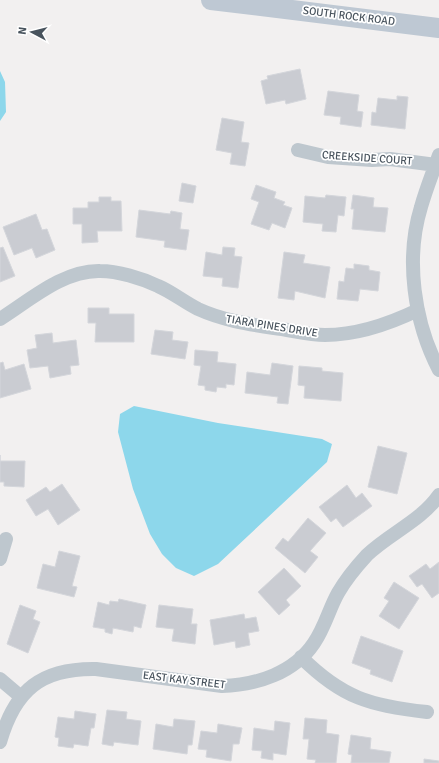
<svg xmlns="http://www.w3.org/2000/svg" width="439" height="763" font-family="Signika,sans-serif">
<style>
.water{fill:#8dd7eb}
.building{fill:#caccd2;stroke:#d4d6db}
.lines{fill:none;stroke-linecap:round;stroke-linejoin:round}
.minor{stroke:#bec7ce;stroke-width:14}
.secondary{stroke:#bec8d3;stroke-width:20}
.labels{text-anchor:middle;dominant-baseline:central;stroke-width:3.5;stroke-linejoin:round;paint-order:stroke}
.street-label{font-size:11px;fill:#48535d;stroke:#fff}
</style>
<rect width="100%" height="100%" fill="#f2f0f0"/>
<path class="water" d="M0,71L5,82L6,112L0,121Z
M134,406L218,423L322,439L332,444L327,462L218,564L194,576L176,568L162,554L150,534L133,489L118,432L120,414Z"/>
<path class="building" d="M300,69L306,99L286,104L285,100L266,104L261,81L268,79L267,76Z
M328,91L359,95L357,111L363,112L361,127L340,124L341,117L324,115Z
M397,96L408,97L405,129L371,125L372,112L376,113L378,98L397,100Z
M222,118L244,122L241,142L249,143L245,166L230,164L232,153L216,150Z
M182,183L196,186L193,203L179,201Z
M256,185L276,192L274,198L285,202L283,205L292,208L285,228L272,223L269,230L251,224L259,202L251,199Z
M326,195L346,197L344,216L338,215L336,232L322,231L323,224L303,222L305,196L325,198Z
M353,195L374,198L373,207L388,208L385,232L352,229L354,209H351Z
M99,197H111V201H121L122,231H97L98,242L82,243V224H73V208H88V202H99Z
M139,210L170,214L171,211L182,213L180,229L189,230L186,250L164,247L165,241L136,237Z
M36,214L42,230L47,229L55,250L36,258L32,248L14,255L3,227Z
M3,247L15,276L0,282V248Z
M223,247L235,248L234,256L242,257L238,288L222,286L223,278L203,276L206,252L222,255Z
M284,252L305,255L303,263L330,267L325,298L295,291L294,300L278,298Z
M354,264L369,266V270L380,272L378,291L360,289L358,301L337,299L339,281L344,282L346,268L354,269Z
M88,308H109V314H134V342H95L96,323H88Z
M155,330L173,332L172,340L188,342L185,359L151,354Z
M52,333L53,343L76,340L79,365L70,366L71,374L50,378L48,366L30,368L27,350L37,348L35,335Z
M195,350L218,352L217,362L236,364L234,385L226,384V388L217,387L216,392L205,390V386L198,385L201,366L194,365Z
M3,362L5,370L24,364L31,389L0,398V363Z
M272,363L293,366L288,404L277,403L278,397L245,393L247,372L270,375Z
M299,366L322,368V371L343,373L341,401L304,398L305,386L298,385Z
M378,446L407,453L397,494L368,487Z
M0,455V461H25L24,487L4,486V482H0Z
M62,484L80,510L58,525L48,509L36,516L26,500L46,487L50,492Z
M347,485L356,498L362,493L372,506L343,527L336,518L331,522L319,507Z
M308,518L326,533L310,551L318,557L305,573L275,548L283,538L288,542Z
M59,551L80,556L72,586L77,587L74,597L37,588L43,564L55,567Z
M439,562V593L432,598L422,584L417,587L409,576L426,564L430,569Z
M284,568L301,586L286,600L290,605L279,615L258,592Z
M394,582L419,598L399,629L379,616L389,601L384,598Z
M119,599L146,605L141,628L134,626L133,632L113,628L112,634L105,632V629L93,627L98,602L109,605L110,601L118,602Z
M20,605L36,611L33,619L40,622L28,653L7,644Z
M159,605L193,609L191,624H197L195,644L172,641L174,629L156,627Z
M244,614L245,619L256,617L259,631L248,633L250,645L236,648L235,641L214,645L210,620Z
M361,636L403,651L392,682L370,674L371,670L352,663Z
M107,710L127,712L126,719L141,721L138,745L114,742L113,746L102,744Z
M75,711L96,714L94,728H91L88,746L74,744L73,748L58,746L59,738L55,737L58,717L74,719Z
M305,718L327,720L326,733L339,735L336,763H315L316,760L307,759L309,739H303Z
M174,719L195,721L192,745H188L187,754L153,749L156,724L173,727Z
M275,721L290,723L286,755L273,753V760L261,758L262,751L252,750L254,728L274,731Z
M218,724L242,728L239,744H233L231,761L206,757L207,750L198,749L201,731L217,733Z
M351,735L371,738L370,749L391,752L389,763H351L352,755L348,754Z
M424,759L439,761V763H424Z"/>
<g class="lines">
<path class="minor" d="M298,150L328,157L372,160L390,159L436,165
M439,155C433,172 426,189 421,207C405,259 414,322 439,370
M0,319C29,301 63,270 100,271C118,271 141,278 158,286C172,292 184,302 198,309C222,320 247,324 274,328C291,330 308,335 325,335C357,335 389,324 418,310
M0,559L6,539
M301,657C342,698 371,706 427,712
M0,679L20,696
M0,742C15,690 41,668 96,669L222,686C257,685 294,673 314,643C325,627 329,609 338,593C346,579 356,567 367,555C390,533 421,521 439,495"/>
<path class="secondary" d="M211,0L439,28"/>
</g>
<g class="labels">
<g class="street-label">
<text transform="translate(349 16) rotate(7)">SOUTH ROCK ROAD</text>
<text transform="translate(367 158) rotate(4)">CREEKSIDE COURT</text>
<text transform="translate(272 326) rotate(9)">TIARA PINES DRIVE</text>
<text transform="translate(184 680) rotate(7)">EAST KAY STREET</text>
</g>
</g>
<g transform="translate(32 32) rotate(277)" stroke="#ffffff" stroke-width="3" paint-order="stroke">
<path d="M0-3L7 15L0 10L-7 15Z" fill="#48535d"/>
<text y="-6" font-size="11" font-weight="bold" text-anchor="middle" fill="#48535d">N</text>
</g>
</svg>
